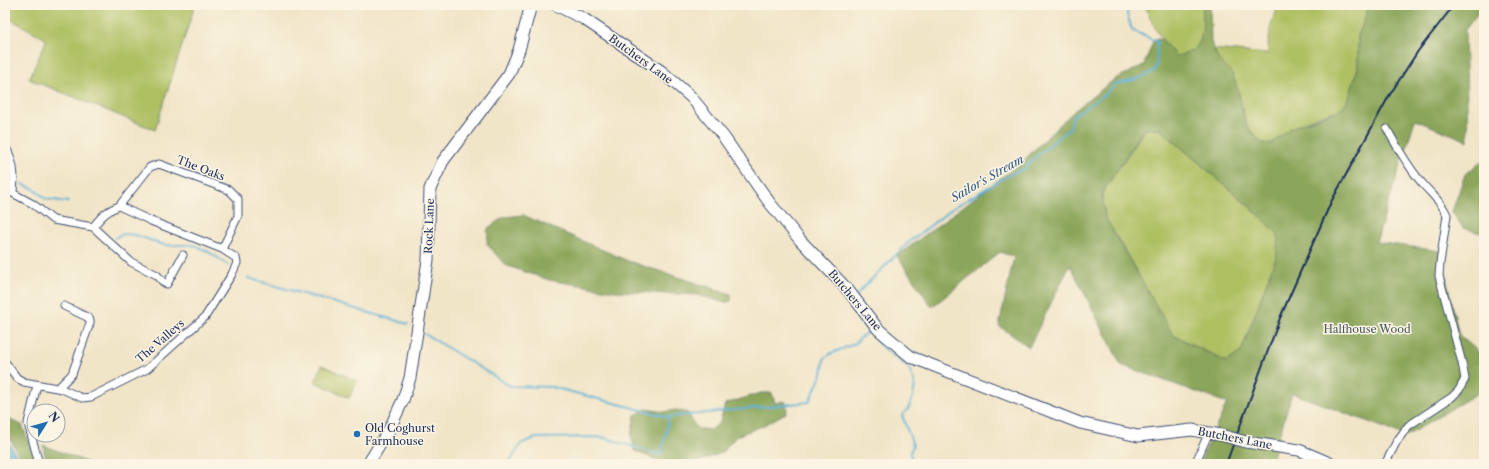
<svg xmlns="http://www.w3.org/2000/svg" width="1489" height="469" font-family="'Libre Caslon Text',serif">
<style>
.green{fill:#afc064;stroke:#657861}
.forest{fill:#8ba65a;stroke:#536a5c;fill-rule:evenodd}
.water{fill:#57aed4;stroke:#396e99}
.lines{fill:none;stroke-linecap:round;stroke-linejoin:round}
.stream{stroke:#57aed4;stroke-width:2}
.street-casing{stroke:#3b4a6e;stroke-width:9}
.secondary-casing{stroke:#3b4a6e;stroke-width:13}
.street{stroke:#fff;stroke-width:7}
.secondary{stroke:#fff;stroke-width:11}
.rail{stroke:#1b2f5e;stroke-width:2}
.secondary-bridge-casing{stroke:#3b4a6e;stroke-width:13;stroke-linecap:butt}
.secondary-bridge{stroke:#fff;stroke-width:11}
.poi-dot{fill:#1f6fb2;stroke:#fcf5e5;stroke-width:1.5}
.labels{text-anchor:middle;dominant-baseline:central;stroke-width:3;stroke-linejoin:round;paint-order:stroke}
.street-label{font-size:11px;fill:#1b2f5e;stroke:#fcf5e5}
.park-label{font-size:11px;fill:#475a60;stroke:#fcf5e5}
.poi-label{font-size:11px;fill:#1b2f5e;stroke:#fcf5e5;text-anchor:start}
.water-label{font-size:12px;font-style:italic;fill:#305b87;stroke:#fcf5e5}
</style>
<rect width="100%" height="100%" fill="#fcf5e5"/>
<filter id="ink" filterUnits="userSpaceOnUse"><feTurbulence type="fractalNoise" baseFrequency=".025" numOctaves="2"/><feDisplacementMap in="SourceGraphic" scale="8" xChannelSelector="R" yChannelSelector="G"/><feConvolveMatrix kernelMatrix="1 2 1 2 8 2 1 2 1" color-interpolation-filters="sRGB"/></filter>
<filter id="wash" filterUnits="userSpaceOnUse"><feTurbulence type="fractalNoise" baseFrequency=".012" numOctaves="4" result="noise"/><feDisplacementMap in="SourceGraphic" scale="16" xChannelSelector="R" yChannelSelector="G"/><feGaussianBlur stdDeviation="0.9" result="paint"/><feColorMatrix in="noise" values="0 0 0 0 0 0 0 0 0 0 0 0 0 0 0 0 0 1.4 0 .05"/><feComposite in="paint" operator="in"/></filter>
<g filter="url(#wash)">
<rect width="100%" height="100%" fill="#f1e5c8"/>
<path class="green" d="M5,5H195L155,130L29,79L46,41L44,38L5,16Z
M1145,5H1203C1202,32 1207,51 1176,57C1162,41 1152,25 1145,5Z
M1279,5H1367V13L1358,36V67L1349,98L1341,110L1321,115L1291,128L1271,144L1261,143L1246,125L1239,94L1232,73L1218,59L1214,49L1267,54L1271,24Z
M1145,129H1160L1259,215L1278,234L1277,255L1241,352L1227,362L1173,335L1105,217L1102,193Z
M322,365L357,381L349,398L315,382Z"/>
<path class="forest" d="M1203,5H1210L1211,42L1218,59L1232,73L1239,94L1246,125L1261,143L1271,144L1291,128L1341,109L1349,98L1358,67V36L1367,13V5H1484L1465,30L1468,141L1415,120L1376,242L1440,251L1459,335L1479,352L1484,374V391H1481L1406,436L1292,393L1271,464H1199L1227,403L1121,365L1070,265L1029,347L999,326L1014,257L1000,252L932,307L897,256L1021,163L1074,111L1115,79L1144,65L1154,39H1161L1176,56C1207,51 1202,32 1203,5ZM1144,129H1160L1259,215L1278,234L1277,255L1241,352L1226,362L1173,335L1105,217L1102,193Z
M1481,162L1484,163V234L1463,228L1452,212L1465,174Z
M523,215L628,261L731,294V301L725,303L697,295L614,291L549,280L505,265L487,244L488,228L504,217Z
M761,393H772L775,403L785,401L787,409L786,413L764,425L737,436L721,453L700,461L664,463L635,451L631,436L635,415L646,409L664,412L676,410L688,413L696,428L711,430L720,422L725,404Z
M5,418L22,425L37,464H23L10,438L5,433Z
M43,445L89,463L90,464H46Z"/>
<path class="water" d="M5,437L15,453L20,464H5Z"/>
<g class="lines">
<path class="stream" d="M5,178L8,179
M22,184L34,189L46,199L68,202
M115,238C129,227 150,242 165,245C175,246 187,243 196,246C208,250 218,258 228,265
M248,278L408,324
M857,296L859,292L908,243L953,208L1011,174L1024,169L1039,154L1070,128L1073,116L1107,93L1115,84C1123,83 1154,76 1156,67C1157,62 1157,48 1157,42L1132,30L1127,14L1128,5
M854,304L852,310L882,347L909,368L915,384L913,397L908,409L902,415L913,445L910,454L913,464
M425,334L510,386L552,387L669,417L809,402L822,374L824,359L830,354L854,344L868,331
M508,464L522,443L536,438L602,437L661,455L669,417"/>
</g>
</g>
<g filter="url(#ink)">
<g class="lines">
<defs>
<path id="street" d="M5,146C14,161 15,175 13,191
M5,189L33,204L53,220L93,227C101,217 107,210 119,206L151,221L222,249L236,258L237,263L232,274L205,317L147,369L91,397L82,398L62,389L24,382L17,378L5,362
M119,206L150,167L159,164L229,190L238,199V216L222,249
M93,227L131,262L157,275L164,283L167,284L183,255
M37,385L28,423L39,464
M58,388L72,374L90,323V320L87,317L64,306
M1195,464L1209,432
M1385,464L1397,441L1408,426L1452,397L1459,390L1465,379L1462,363L1439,276L1440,263L1447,215C1442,202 1431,194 1422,183C1408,167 1397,147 1387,129"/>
<path id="secondary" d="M556,5L584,19L661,71L691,97L723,136L769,202L800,240L848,290L878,329L911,357L1080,423L1138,436L1192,430L1221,435
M1246,442L1299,450L1332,464
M368,464L389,430L403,400L410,378L428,260L430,189L443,161L509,74L519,50L531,5"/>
</defs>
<use href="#street" class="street-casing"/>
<use href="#secondary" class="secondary-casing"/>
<use href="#street" class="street"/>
<use href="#secondary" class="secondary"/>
<path class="rail" d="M1226,464L1280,318L1331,202L1389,96L1418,51L1454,5"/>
<defs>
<path id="secondary-bridge" d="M1221,435L1246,442"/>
</defs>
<use href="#secondary-bridge" class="secondary-bridge-casing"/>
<use href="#secondary-bridge" class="secondary-bridge"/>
</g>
</g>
<circle class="poi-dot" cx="357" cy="434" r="4"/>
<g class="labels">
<g class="street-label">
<text transform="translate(641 59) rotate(36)">Butchers Lane</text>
<text transform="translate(201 168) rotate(21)">The Oaks</text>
<text transform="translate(429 226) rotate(-88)">Rock Lane</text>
<text transform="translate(855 300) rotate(50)">Butchers Lane</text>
<text transform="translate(160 341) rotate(-41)">The Valleys</text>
<text transform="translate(1235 438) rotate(11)">Butchers Lane</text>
</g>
<g class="park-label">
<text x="1367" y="329">Halfhouse Wood</text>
</g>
<g class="poi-label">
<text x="365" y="428">Old Coghurst<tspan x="365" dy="13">Farmhouse</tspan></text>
</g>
<g class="water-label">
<text transform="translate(987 178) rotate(-30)">Sailor's Stream</text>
</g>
</g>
<rect width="1489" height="469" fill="none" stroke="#fcf5e5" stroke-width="20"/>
<g transform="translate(46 423) rotate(53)"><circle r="19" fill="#fcf5e5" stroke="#a2a6af"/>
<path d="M0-3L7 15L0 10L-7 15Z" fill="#1f6fb2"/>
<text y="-6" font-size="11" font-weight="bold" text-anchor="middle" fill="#1b2f5e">N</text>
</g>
</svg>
